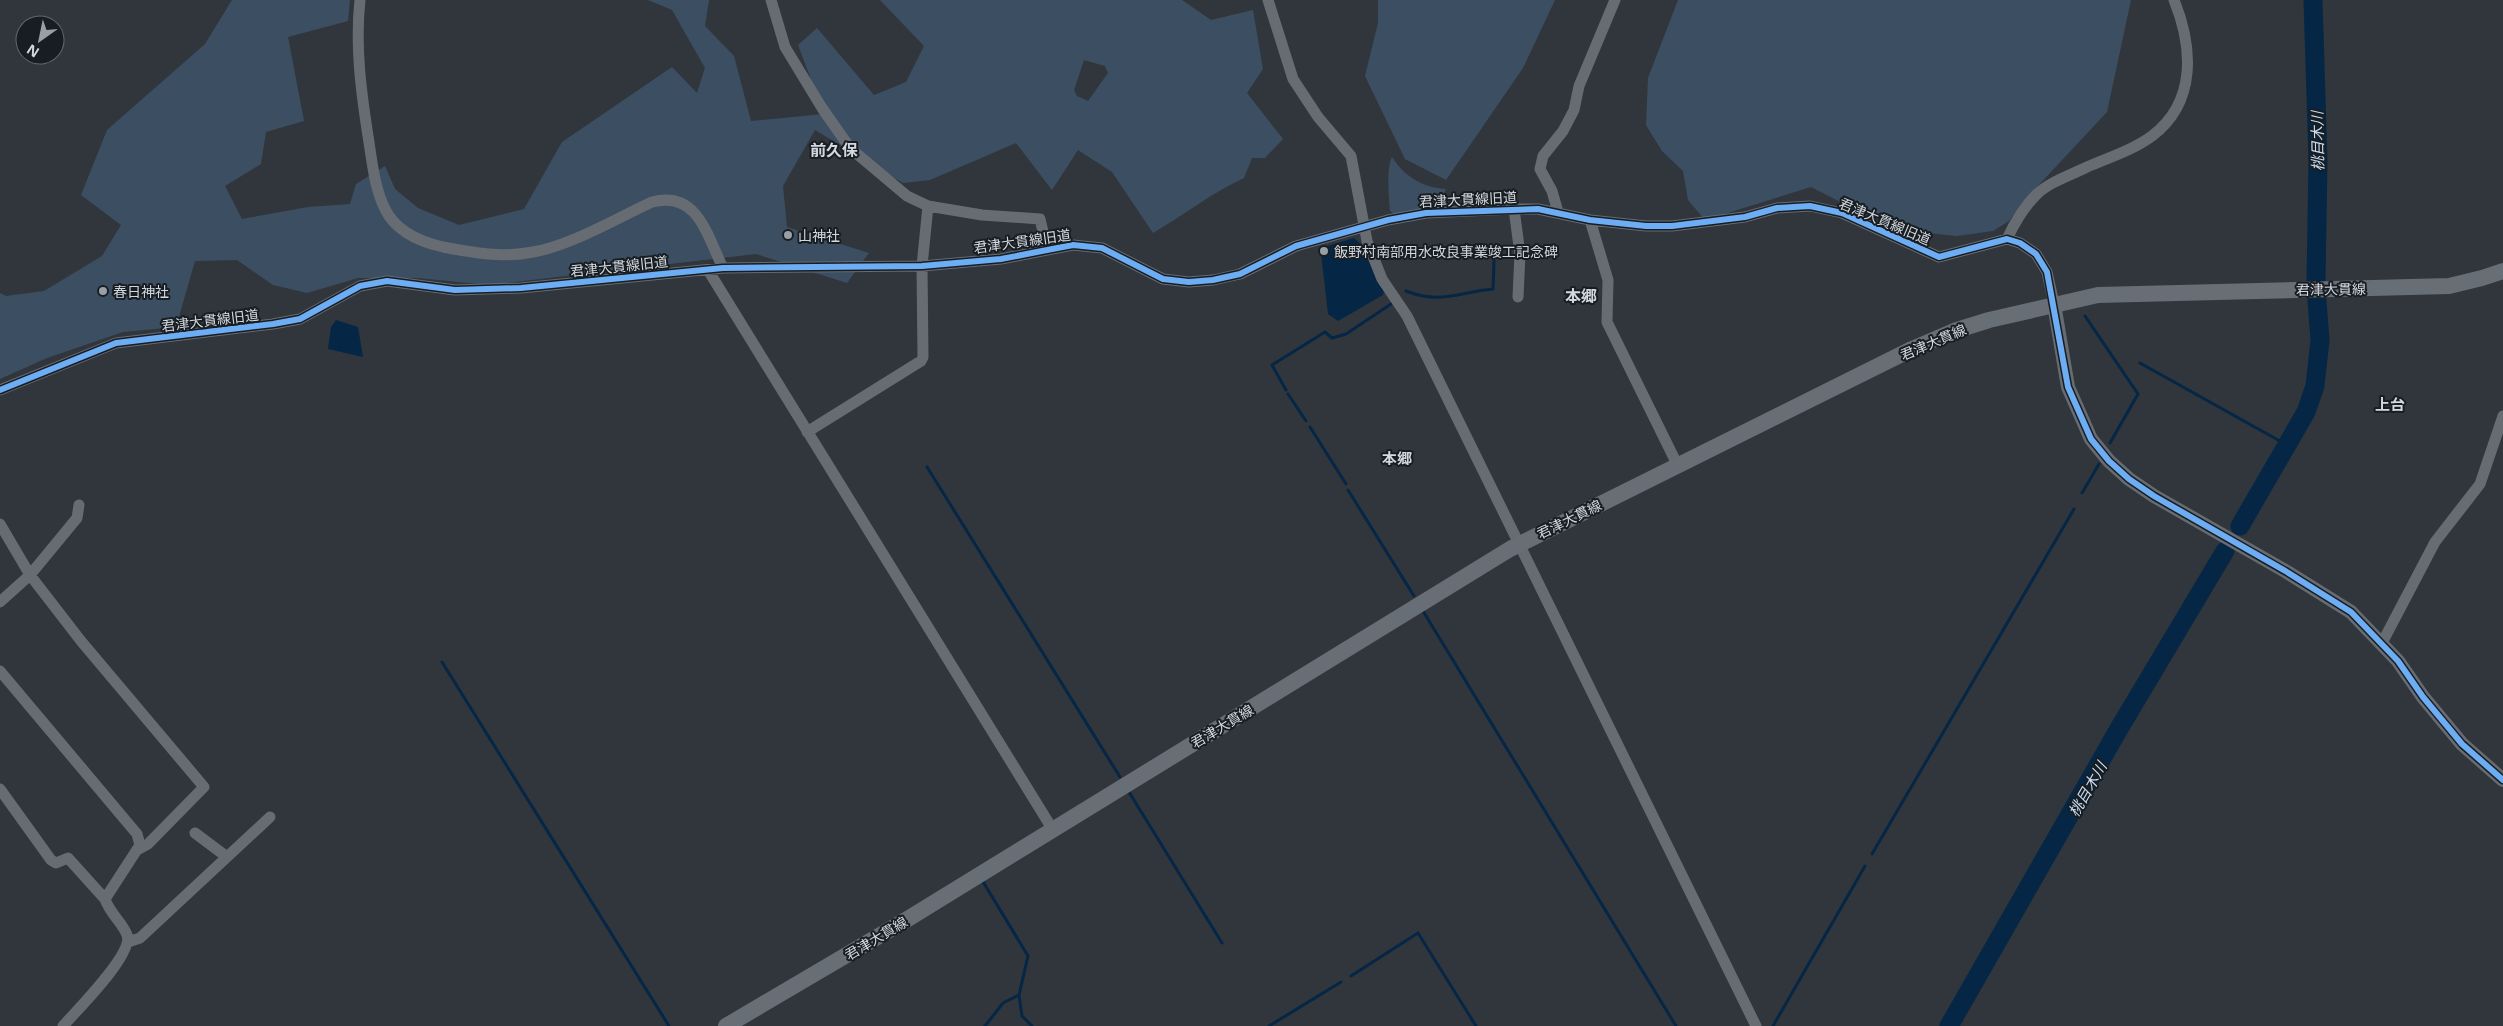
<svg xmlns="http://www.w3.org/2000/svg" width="2503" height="1026" font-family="'Open Sans','Noto Sans JP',sans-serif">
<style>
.green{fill:#3c4f62;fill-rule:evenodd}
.water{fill:#052745}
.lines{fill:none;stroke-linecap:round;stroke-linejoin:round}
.stream{stroke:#052745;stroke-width:3}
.river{stroke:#052745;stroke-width:19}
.minor{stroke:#676c72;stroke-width:11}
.tertiary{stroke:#676c72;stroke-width:14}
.secondary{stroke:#676e76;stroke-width:16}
.cycleway-casing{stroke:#181d22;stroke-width:9}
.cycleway{stroke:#6dadf4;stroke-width:6}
.poi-dot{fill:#999fa6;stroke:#181d22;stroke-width:2}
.labels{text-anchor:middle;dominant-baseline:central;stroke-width:4;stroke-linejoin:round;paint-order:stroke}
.street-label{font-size:14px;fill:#d2d8df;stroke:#181d22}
.poi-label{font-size:14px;fill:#d2d8df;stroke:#181d22;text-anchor:start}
.water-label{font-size:15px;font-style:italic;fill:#c7def6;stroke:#181d22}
.neighbourhood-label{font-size:15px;font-weight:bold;fill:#d2d8df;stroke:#181d22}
.quarter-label{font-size:16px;font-weight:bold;fill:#d2d8df;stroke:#181d22}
</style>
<rect width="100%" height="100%" fill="#30363c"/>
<path class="green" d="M232,0H350L348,21L288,37L304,121L266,132L261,164L225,186L242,219L308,207L350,204L356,184L385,166L395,189L418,208L459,225L524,209L562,142L672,67L697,93L705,68L672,10L648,0H709L705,26L734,56L751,121L824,114L798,45L817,28L874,95L906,82L924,46L880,0H1182L1211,20L1253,10L1263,69L1247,93L1283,139L1265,158H1252L1244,178C1211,193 1184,215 1153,233L1112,172L1078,150L1052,190L1016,143L930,180L903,183L815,130L783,186L787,227L869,253L847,283L756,254L488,285L418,278H358L307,293L273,285L237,260L195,261L176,327L123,332L47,358L0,379V293L6,296L44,291L102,256L121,225L81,195L107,130L205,44ZM1084,60L1105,66L1108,73L1088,101L1077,96L1074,90Z
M1378,0H1555L1523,68L1446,180L1405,159L1365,76L1378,23Z
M1678,0H2131L2107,112L2023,202L2009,221L1993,231L1957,236L1928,233L1858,211L1811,187L1705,220L1688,200L1683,171L1662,151L1646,125L1648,78Z
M1392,157C1404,176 1423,188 1446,189L1436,208L1394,214L1390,211C1389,197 1386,169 1392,157Z"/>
<path class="water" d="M1354,238L1362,245L1377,281L1384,291L1383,295L1338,321L1328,314L1321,253L1327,252V246Z
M336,320L358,327L363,357L328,349L331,327Z"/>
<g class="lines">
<path class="stream" d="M1406,291C1441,305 1458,292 1493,289L1494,261
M2085,316L2138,394L2110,443
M2140,363L2287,445
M1286,390L1272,365L1325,332L1332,338L1346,334L1391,304
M1288,394L1306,421
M1310,427L1346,484
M927,467L1120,777
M1348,490L1414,596
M2082,493L2099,464
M1423,611L1676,1026
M442,662L669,1026
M1129,792L1222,943
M1872,854L2074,509
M982,880L1028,956L1019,995
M1351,976L1418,933L1476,1026
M985,1026L1003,1003L1019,995L1022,1016L1032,1026
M1269,1026L1341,982
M1773,1026L1865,866"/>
<path class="river" d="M2313,0L2318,161L2316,281
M2240,526L2306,412L2315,386L2320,340L2317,301
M1949,1026L2120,727L2225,551"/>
<path class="minor" d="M360,0C355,45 361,91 368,136C372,160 374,187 385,209C396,232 421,242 443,247C474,253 503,258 533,252C570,246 617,218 652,202C698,190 707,236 723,268
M771,0L785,47L822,108L850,148L907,196L928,206L982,215L1040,219L1047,249
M1268,0L1293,79L1318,117L1351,156L1367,241L1382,279L1407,316L1756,1026
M1514,209L1520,254L1518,297
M1558,212L1552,191L1540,169L1543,156L1563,131L1574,110L1579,86L1615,0
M1590,220L1608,280L1607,322L1678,466
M2007,239C2014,224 2024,207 2036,195C2049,182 2071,175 2087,167C2108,158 2133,150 2152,136C2197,102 2193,47 2174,0
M708,270L1053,830
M0,390L116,343L273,324L300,319L360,286L387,281L455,290L521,288L723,268L922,266L1001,259L1073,245L1102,248L1163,279L1189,282L1213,280L1240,274L1296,246L1388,220L1426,213L1514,209H1538L1590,220L1646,226H1672L1745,217L1777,208L1810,206L1842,213L1939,257L2007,239L2020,243L2036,254L2047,272L2054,304
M807,432L921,361L923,357L922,266L928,206
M0,524L30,575L81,641L204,787L148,844L139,849
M0,602L30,575L77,518L79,505
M2382,643L2435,542L2480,484L2503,416
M0,671L137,834L140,845L105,899C110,914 123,923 127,935C134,954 76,1011 63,1026
M0,789L51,860L56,863L68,858L105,899
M195,833L227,857
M128,942L140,938L270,817"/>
<path class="tertiary" d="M2054,304L2068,387L2091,439L2109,461L2129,479L2154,496L2287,572L2351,612L2398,661L2423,697L2462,744L2503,780"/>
<path class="secondary" d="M726,1026L906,920L1510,549L1912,349L1954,331L1989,320L2098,295L2449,286L2482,278L2503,271"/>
<defs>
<path id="cycleway" d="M0,390L116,343L273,324L300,319L360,286L387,281L455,290L521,288L723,268L922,266L1001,259L1073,245L1102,248L1163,279L1189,282L1213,280L1240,274L1296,246L1388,220L1426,213L1538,209L1590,220L1646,226H1672L1745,217L1777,208L1810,206L1842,213L1939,257L2007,239L2020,243L2036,254L2047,272L2068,387L2091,439L2109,461L2129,479L2154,496L2287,572L2351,612L2398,661L2423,697L2462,744L2503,780"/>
</defs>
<use href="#cycleway" class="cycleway-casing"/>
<use href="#cycleway" class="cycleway"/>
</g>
<g class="poi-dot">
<circle cx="788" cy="235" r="5"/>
<circle cx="1324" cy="251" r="5"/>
<circle cx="103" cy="291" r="5"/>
</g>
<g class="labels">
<g class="street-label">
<text transform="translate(1468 199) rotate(-3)">君津大貫線旧道</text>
<text transform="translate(1885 221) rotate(23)">君津大貫線旧道</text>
<text transform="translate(1022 241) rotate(-8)">君津大貫線旧道</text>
<text transform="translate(619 266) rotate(-6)">君津大貫線旧道</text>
<text transform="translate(2331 289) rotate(-1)">君津大貫線</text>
<text transform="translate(210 320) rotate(-7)">君津大貫線旧道</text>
<text transform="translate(1933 342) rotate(-23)">君津大貫線</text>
<text transform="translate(1569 519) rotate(-26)">君津大貫線</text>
<text transform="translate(1222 726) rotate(-31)">君津大貫線</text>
<text transform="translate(876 938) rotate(-31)">君津大貫線</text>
</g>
<g class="poi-label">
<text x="798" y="235">山神社</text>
<text x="1334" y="251">飯野村南部用水改良事業竣工記念碑</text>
<text x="113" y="291">春日神社</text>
</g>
<g class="water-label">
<text transform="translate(2317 141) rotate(-91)">桃目木川</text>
<text transform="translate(2087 789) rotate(-60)">桃目木川</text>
</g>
<g class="neighbourhood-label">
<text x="2390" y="404">上台</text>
<text x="1397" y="458">本郷</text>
</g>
<g class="quarter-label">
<text x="834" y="150">前久保</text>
<text x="1581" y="296">本郷</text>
</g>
</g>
<g transform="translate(40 40) rotate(213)"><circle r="24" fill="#181d22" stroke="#62686e"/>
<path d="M0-4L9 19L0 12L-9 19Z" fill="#999fa6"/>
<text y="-8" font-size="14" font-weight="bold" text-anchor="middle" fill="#d2d8df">N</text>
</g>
</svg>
